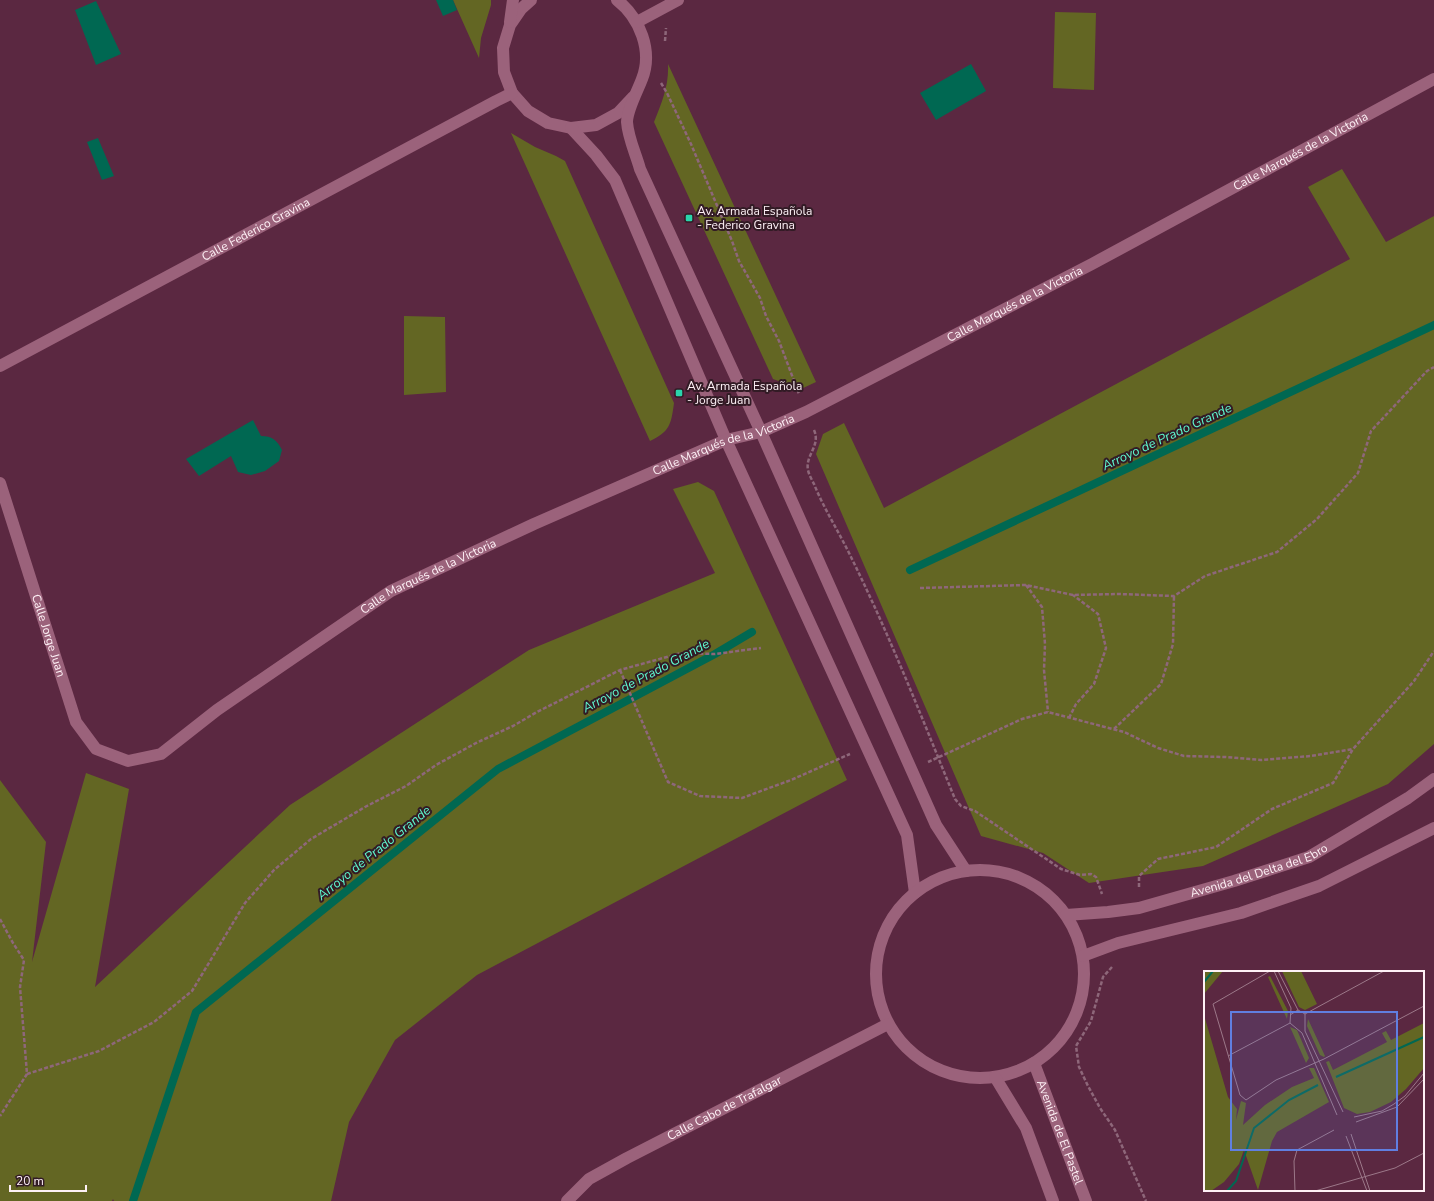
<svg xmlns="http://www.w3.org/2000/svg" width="1434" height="1201" font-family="'Nunito Sans',sans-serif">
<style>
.green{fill:#636623}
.water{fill:#006852}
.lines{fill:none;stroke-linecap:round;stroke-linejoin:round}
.stream{stroke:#006852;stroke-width:8}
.path{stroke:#8e677a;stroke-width:2.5;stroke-dasharray:4 2;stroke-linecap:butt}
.minor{stroke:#9b627b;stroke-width:12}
.poi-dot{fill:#2ad5ac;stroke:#321b25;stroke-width:1.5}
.labels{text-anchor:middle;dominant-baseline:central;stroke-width:4;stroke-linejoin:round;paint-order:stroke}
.street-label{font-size:12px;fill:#fef1f6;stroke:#321b25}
.poi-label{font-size:12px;fill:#fef1f6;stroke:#321b25;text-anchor:start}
.water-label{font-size:13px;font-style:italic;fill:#5ff9cf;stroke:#321b25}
.inset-river{fill:none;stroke:#006852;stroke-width:2}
.inset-road{fill:none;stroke:#9c7889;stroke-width:1}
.view{fill:#607fe1;fill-opacity:0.15;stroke:#607fe1;stroke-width:2}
.inset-edge{fill:none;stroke:#fef1f6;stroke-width:2}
</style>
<rect width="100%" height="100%" fill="#5b2841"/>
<path class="green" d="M453,0H491V5L481,38L479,58Z
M1055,12L1096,13L1094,90L1053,88Z
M668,64L816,382L801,389L773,379L654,122C662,102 669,86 668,64Z
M511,133L535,147L556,156L565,161L674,403C671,425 670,431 650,441Z
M1342,169L1386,242L1434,216V744L1388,784L1203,866L1089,883L1043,853L981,836L816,454L823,434L844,423L884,508L1350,259L1308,187Z
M404,316L445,317L446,392L404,395Z
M698,482L714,491L847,780L477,975L395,1040L349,1122L331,1201H114L113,1199L112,1201H0V780L46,842L32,962L86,773L129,789L95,987L290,805L529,650L715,573L673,489Z"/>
<path class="water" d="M436,0H453L457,10L443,16Z
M96,1L121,54L96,65L75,10Z
M971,64L986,91L936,120L920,93Z
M98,138L114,176L102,180L87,142Z
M253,420L261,436C272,436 277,440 282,450L279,461L265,471L251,475L238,472L231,456L199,476L186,459Z"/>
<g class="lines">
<path class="stream" d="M910,570L1434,325
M133,1201L196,1012L498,769L715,654L752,632"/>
<path class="path" d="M665,41L666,28
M661,83L667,93L691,144L732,241L739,261L760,298L766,316L779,341L799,394
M814,430C821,446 805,455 808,470C809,475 812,480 814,484C824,509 839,532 851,557C890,636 922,718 955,799L961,806L975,811L1061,869L1080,875L1091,874L1096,877L1102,894
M1026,585L1042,607L1045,644L1044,670L1048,712
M920,588L1026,585L1073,595L1119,594L1174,596L1205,576L1277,552L1317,519L1358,473L1371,431L1427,371L1434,367
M620,670L668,782L700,796L742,798L791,780L850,754
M1069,718L1076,704L1094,684L1106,648L1098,614L1073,595
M1114,729L1161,684L1173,644L1174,596
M928,762L1022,719L1048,712L1124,732L1158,748L1184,756L1225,757L1261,760L1311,756L1353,749
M1139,887V876L1158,859L1216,847L1272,809L1333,783L1353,749L1414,681L1434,651
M0,919L13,943L24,960L20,987L27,1074L0,1116
M1112,967L1103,977L1091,1021L1076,1046L1079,1067L1088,1086L1100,1108L1115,1130L1146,1201
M27,1074L99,1051L154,1022L192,991L245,903L274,870L311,839L365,807L406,786L436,765L476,743L513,726L537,712L620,670L681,653L715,654L761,648"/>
<g class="minor">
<path d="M531,0L521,9L510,25L503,48L504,72L512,93L528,111L548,123L571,128L596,125L618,113L633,97"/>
<path d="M617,0C640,18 653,51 642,79C638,90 627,110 627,122C628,138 636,154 640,169L761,432L936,825L966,871"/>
<path d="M510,22L513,0"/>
<path d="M637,22L678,0"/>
<path d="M571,128L596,155L615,180L726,440L907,835L915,893"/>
<path id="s1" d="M0,366L496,101L512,93"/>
<path id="s2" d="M0,483L76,722L96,749L128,761L161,754L217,710L391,591L534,524L726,440L761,432L806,412L1092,264L1434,79"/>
<circle cx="980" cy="974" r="104"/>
<path id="s3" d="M1066,915L1108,912L1139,908L1234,881L1309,857L1408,798L1434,779"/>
<path d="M1083,956L1118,943L1241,913L1319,886L1434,828"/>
<path id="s4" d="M1034,1063L1086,1201"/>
<path d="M995,1077L1026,1128L1053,1201"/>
<path id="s5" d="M567,1201L589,1179L627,1158L888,1024"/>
</g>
</g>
<g class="poi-dot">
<rect x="685" y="214" width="8" height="8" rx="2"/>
<rect x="675" y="389" width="8" height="8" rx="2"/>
</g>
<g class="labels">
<g class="street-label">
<text stroke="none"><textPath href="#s2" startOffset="1646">Calle Marqués de la Victoria</textPath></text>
<text stroke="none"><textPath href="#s1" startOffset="290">Calle Federico Gravina</textPath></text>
<text stroke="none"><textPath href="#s2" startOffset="1322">Calle Marqués de la Victoria</textPath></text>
<text stroke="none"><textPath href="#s2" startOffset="998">Calle Marqués de la Victoria</textPath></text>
<text stroke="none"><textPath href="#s2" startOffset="674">Calle Marqués de la Victoria</textPath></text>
<text stroke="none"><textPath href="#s2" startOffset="160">Calle Jorge Juan</textPath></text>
<text stroke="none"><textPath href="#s3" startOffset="199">Avenida del Delta del Ebro</textPath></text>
<text stroke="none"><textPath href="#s5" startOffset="184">Calle Cabo de Trafalgar</textPath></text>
<text stroke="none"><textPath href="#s4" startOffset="74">Avenida de El Pastel</textPath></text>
</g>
<g class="poi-label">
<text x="697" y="211">Av. Armada Española<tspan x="697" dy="14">- Federico Gravina</tspan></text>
<text x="687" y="386">Av. Armada Española<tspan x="687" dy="14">- Jorge Juan</tspan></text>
</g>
<g class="water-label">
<text transform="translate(1167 437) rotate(-25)">Arroyo de Prado Grande</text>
<text transform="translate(646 676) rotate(-28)">Arroyo de Prado Grande</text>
<text transform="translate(374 853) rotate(-39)">Arroyo de Prado Grande</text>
</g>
</g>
<g transform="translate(1204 971)">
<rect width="220" height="220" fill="#5b2841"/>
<path d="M2,0H19L0,23V3ZM78,0H97L113,33L101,39L95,36ZM66,5L84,40L83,48L64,6ZM0,44L24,126L33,138L32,149L37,130L42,132L39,154L61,134L88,116L110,107L105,97H110L125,131L73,161L68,170L54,219L40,179L35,193L20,211L7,220H0ZM104,48L121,85L120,86L116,84L103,55ZM220,52V97L202,118L187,131L166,141L153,143L140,137L122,91L125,90L129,99L183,71L178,62L182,60L187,69ZM86,56L93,59L105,87L102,92Z" fill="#636623"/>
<path class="inset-river" d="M0,11L9,0M132,106L220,66M23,220L32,210L50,157L85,129L114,114"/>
<path class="inset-road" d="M66,0L9,33L36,124L42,129L72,109L120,88L220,35M70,0L87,37L86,52L98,62L133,144M74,0L94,39M101,43L180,0M86,44L94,39L101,43V60L139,141M24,85L86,52M150,146L178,140L190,133L201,125L220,102M152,151L193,136L220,108M147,163L166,220M142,165L163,220M91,220L90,190L93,179L130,159M111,220L191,197L220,182"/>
<path class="view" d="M27,41H193V179H27Z"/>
<rect width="220" height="220" class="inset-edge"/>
</g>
<path d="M10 1185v6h76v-6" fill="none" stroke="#fef1f6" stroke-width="2"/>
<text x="16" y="1185" font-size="12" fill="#fef1f6" stroke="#321b25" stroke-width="3" paint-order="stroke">20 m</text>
</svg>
